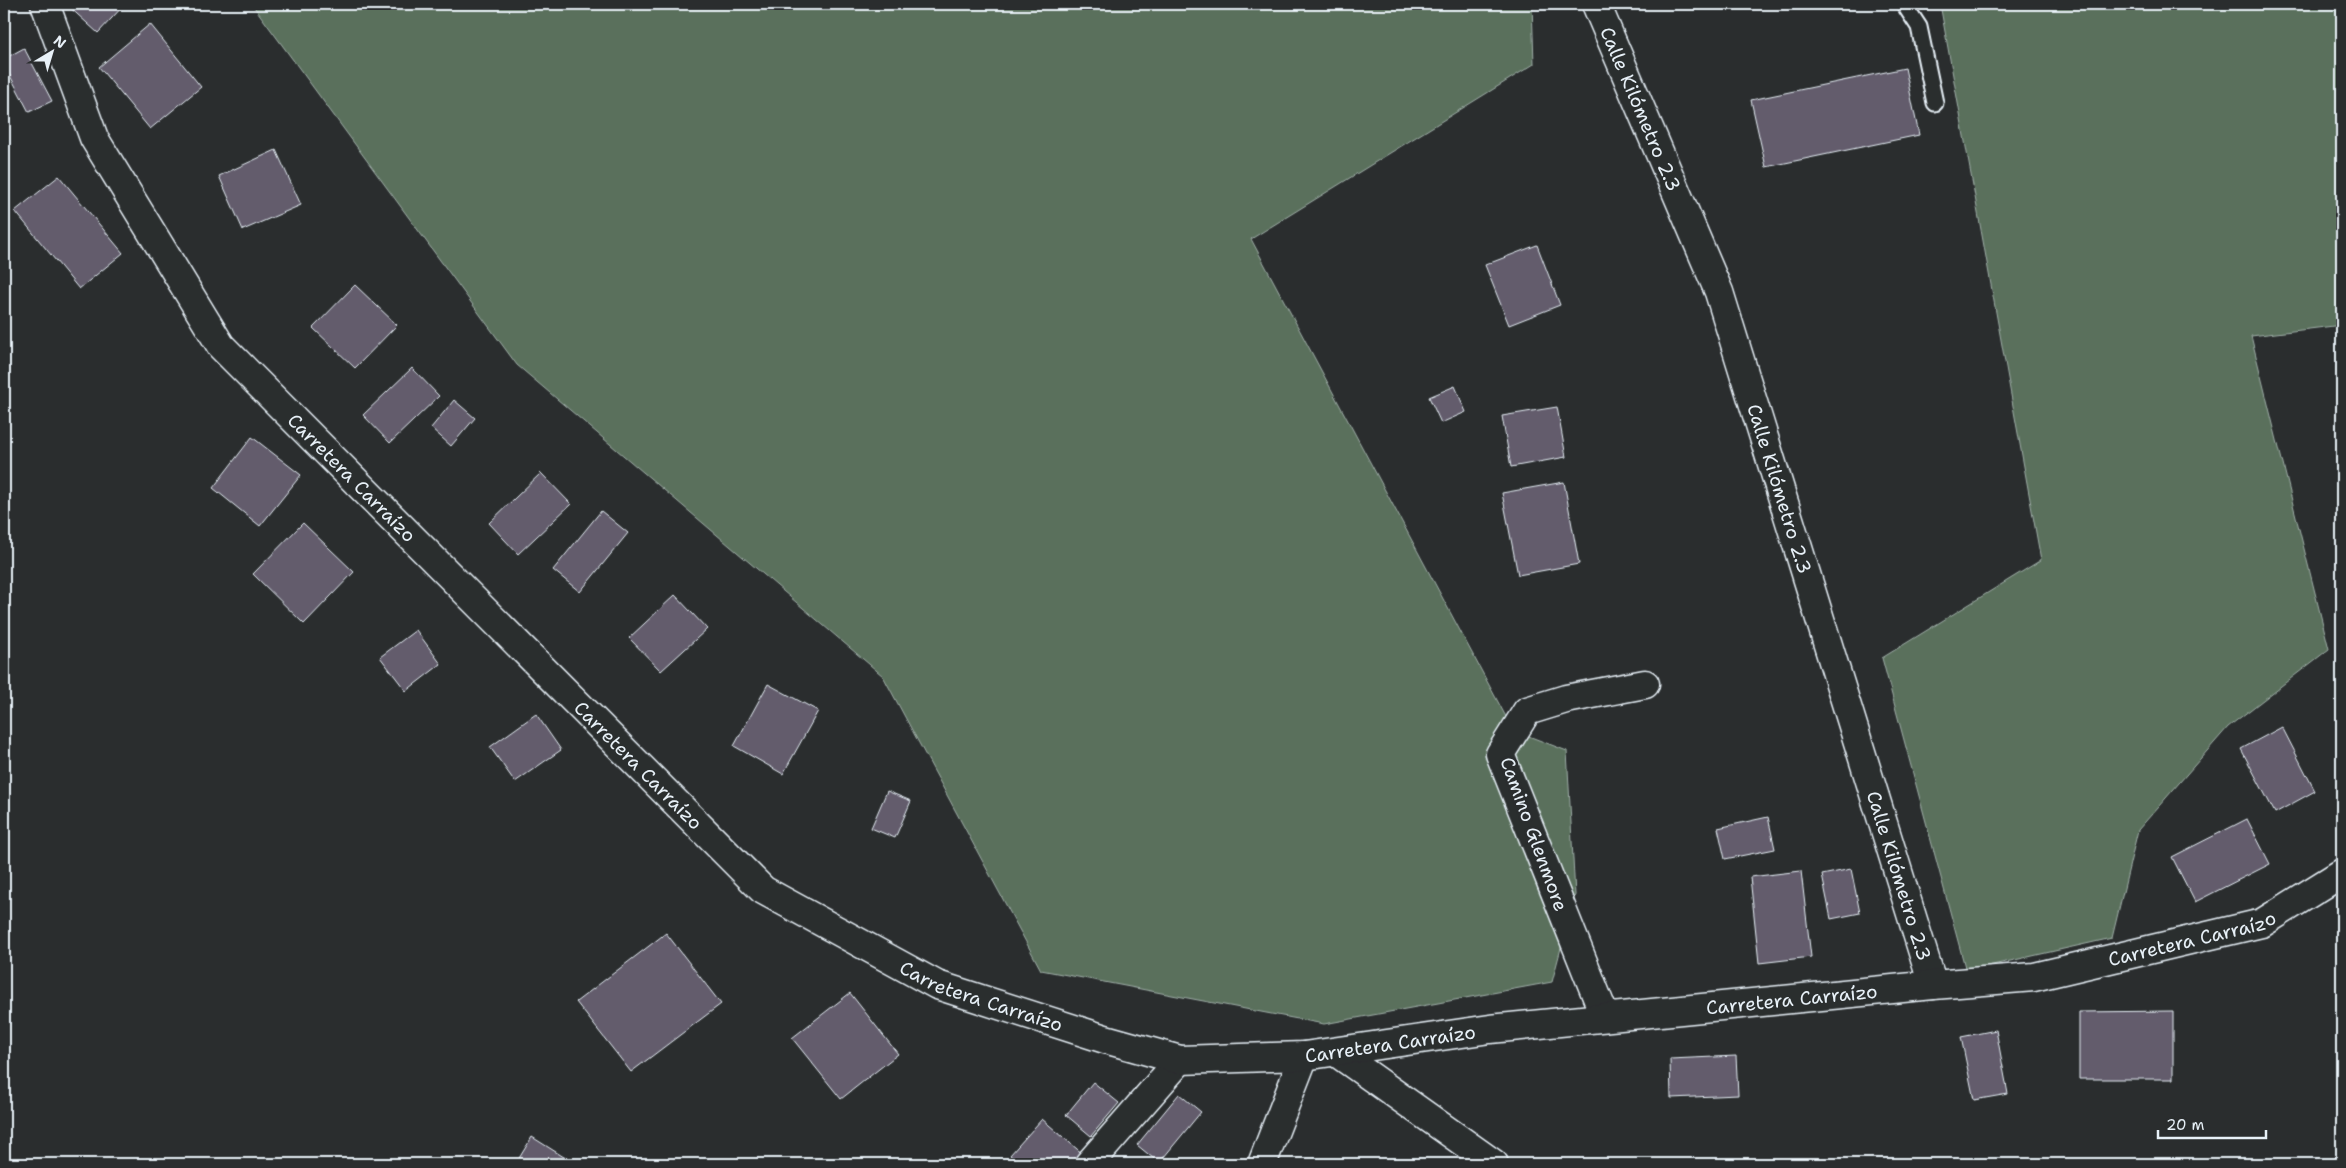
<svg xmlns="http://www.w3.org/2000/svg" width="2346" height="1168" font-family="'Shantell Sans',sans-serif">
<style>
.green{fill:#5a705c;stroke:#a1b0aa}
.building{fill:#635c6c;stroke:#e8f1f8}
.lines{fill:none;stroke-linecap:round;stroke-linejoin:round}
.lane-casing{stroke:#e8f1f8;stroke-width:19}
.street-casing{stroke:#e8f1f8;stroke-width:31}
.secondary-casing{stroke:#e8f1f8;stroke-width:31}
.lane{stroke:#2a2d2e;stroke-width:15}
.street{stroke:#2a2d2e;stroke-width:28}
.secondary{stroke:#2a2d2e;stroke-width:28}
.labels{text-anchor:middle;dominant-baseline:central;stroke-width:5;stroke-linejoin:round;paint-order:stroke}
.street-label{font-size:19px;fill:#e8f1f8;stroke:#2a2d2e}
</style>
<rect width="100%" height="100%" fill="#2a2d2e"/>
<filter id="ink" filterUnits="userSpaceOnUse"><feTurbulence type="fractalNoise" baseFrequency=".02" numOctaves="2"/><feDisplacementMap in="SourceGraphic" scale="10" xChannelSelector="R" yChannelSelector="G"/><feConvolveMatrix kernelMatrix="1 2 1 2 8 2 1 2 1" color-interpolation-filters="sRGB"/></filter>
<g filter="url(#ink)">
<path class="green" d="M252,4H1532L1534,64L1251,239L1513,730L1567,751L1575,895L1552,982L1324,1024L1041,970L883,676L517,365Z
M1940,4H2342V325L2251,336L2329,649L2228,727L2138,830L2112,938L1966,971L1882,658L2041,560Z"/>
<path class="building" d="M66,4H125L98,33Z
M150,24L201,87L150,129L99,67Z
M24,48L52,101L29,112L4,64V59Z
M1905,68L1919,135L1766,167L1751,100Z
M276,150L301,205L243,230L219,176Z
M59,176L123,253L79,289L15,211Z
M1537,245L1560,305L1509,325L1485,265Z
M355,285L397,325L355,368L313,328Z
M412,368L439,396L390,443L363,415Z
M1455,386L1466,412L1441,423L1429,397Z
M454,400L475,418L451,446L431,428Z
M1557,407L1566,457L1511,467L1502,416Z
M252,437L301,475L260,526L213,488Z
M541,473L571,504L518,554L489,523Z
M1564,482L1579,564L1518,575L1502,493Z
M601,511L628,533L580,592L553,570Z
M303,523L354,572L304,624L253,574Z
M675,595L707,629L661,671L629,638Z
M416,630L441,664L406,691L380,657Z
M768,684L818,711L783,774L734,746Z
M536,714L561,750L515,782L490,747Z
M2282,727L2315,791L2275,813L2241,749Z
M887,791L911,801L895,838L871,828Z
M1768,817L1775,849L1725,859L1718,828Z
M2247,819L2270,864L2195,902L2172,857Z
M1851,869L1860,913L1831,919L1822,875Z
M1801,871L1811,957L1759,963L1750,877Z
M666,933L721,1004L631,1072L576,1002Z
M850,993L898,1054L841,1099L792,1038Z
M2173,1011V1079H2079V1012Z
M1996,1030L2008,1094L1974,1100L1961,1037Z
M1736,1056L1738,1095L1671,1098L1670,1059Z
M1093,1082L1119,1103L1091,1136L1066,1115Z
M1179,1094L1201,1112L1159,1163L1137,1145Z
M1042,1119L1084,1155L1076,1164H1020L1010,1155Z
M532,1137L575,1164H525L518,1160Z"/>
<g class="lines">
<defs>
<path id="lane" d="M1904,4L1919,27L1935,103"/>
<g id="street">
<path id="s1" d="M1596,4L1719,292L1933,985"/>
<path d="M1605,1017L1500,754L1527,711L1566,699L1645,684"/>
<path d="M1336,1052L1494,1164"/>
<path d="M1089,1164L1180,1060"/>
<path d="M1262,1164L1304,1056"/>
</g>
<g id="secondary">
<path id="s2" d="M45,4L94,138L221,346L763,890L937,985L1105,1039L1180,1060L1304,1056L1490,1029L1933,985L2034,977L2262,923L2342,873"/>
</g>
</defs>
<use href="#lane" class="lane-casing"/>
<use href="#street" class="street-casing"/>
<use href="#secondary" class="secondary-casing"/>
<use href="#lane" class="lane"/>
<use href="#street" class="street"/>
<use href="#secondary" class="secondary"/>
</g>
</g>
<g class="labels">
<g class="street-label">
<text stroke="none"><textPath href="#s1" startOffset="114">Calle Kilómetro 2.3</textPath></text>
<text stroke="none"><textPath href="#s2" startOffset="572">Carretera Carraízo</textPath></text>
<text stroke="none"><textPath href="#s1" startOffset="519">Calle Kilómetro 2.3</textPath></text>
<text stroke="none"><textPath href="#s2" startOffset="978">Carretera Carraízo</textPath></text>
<text transform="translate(1534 834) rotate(70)">Camino Glenmore</text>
<text stroke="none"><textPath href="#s1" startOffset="924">Calle Kilómetro 2.3</textPath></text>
<text stroke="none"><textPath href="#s2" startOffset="2628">Carretera Carraízo</textPath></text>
<text stroke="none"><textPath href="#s2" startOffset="1398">Carretera Carraízo</textPath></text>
<text stroke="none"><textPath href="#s2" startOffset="2222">Carretera Carraízo</textPath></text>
<text stroke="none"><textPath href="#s2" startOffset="1818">Carretera Carraízo</textPath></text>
</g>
</g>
<rect width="2346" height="1168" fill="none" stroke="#2a2d2e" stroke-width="20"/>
<rect x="10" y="10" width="2326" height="1148" fill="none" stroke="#e8f1f8" stroke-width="2" filter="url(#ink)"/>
<g transform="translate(52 52) rotate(38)" stroke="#2a2d2e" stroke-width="4" paint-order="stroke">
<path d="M0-4L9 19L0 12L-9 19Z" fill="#e8f1f8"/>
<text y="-8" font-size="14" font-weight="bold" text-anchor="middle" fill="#e8f1f8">N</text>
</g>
<path d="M2158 1130v8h108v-8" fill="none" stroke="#e8f1f8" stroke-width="2.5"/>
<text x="2166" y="1130" font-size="15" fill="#e8f1f8" stroke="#2a2d2e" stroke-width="4" paint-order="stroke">20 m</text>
</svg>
